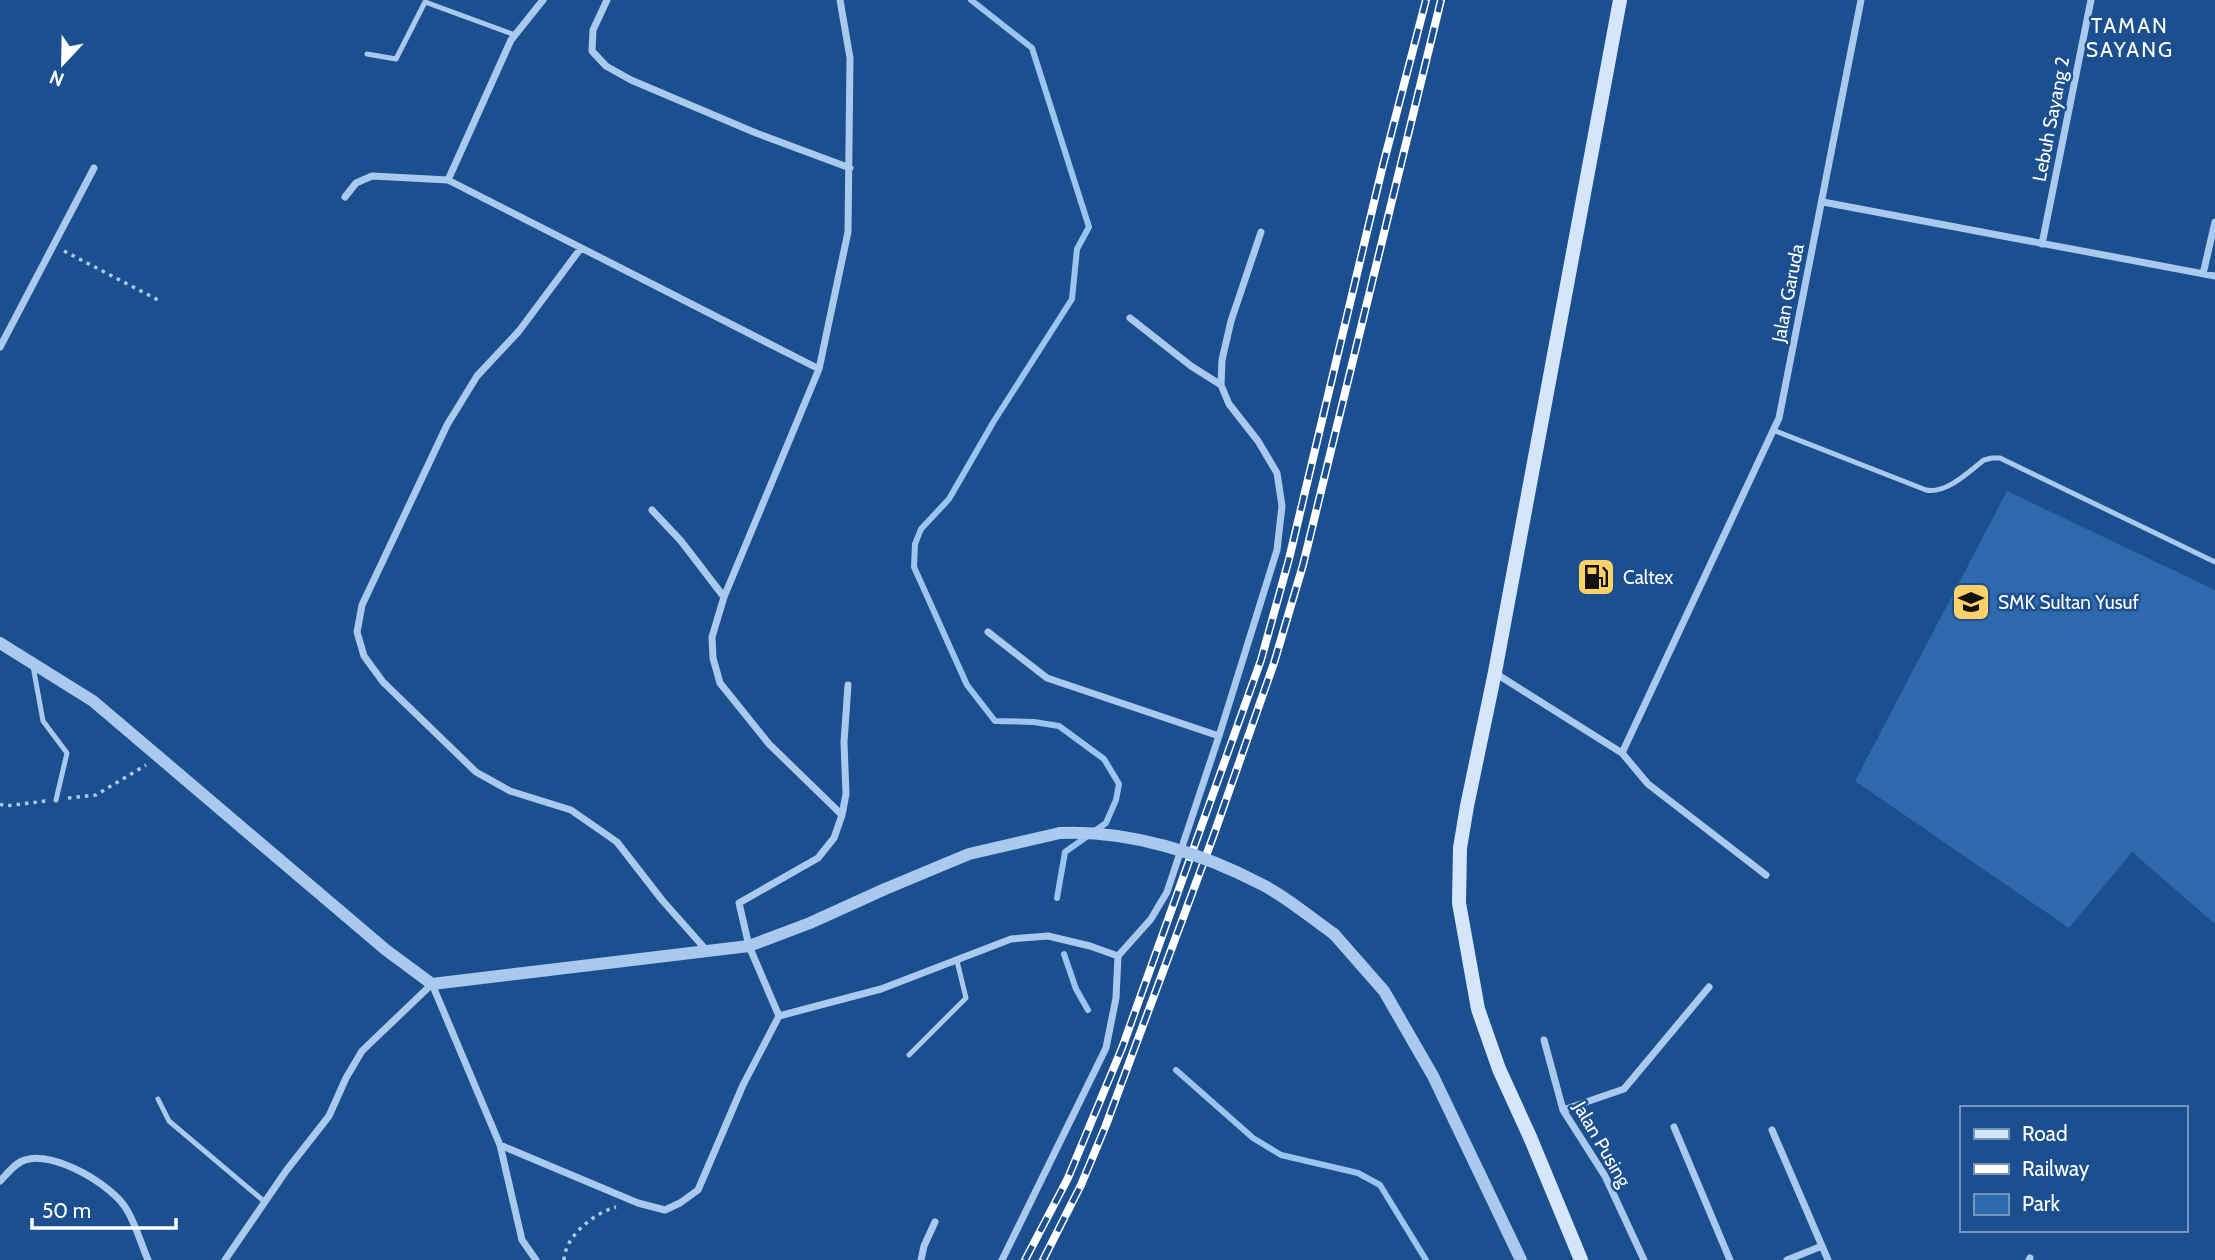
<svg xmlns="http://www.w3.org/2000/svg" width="2215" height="1260" font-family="Cabin,sans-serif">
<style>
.green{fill:#2e69ad}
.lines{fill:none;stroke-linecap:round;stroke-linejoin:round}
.stream{stroke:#9cc4f0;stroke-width:6}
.path{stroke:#a9c9ee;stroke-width:3.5;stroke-dasharray:3.5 5;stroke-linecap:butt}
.service{stroke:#a9c9ee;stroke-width:5}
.minor{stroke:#a9c9ee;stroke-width:7}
.tertiary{stroke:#a9c9ee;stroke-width:12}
.secondary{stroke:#d6e6fa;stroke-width:14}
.rail-casing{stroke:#fff;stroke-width:8}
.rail{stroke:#1b4f8f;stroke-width:5;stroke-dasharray:16;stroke-linecap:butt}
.tertiary-bridge{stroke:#a9c9ee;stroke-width:12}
.labels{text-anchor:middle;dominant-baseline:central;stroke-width:5;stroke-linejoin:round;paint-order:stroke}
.street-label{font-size:19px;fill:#fff;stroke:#1b4f8f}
.poi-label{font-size:19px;fill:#fff;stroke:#1b4f8f;text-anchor:start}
.neighbourhood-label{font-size:21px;letter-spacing:2px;fill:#fff;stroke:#1b4f8f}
</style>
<rect width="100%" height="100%" fill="#1b4f8f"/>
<path class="green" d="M2007,491L2215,590V924L2132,852L2069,928L1855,781Z"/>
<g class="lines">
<path class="stream" d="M971,0L1032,48L1089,227L1077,249L1072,299L994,421L949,499L921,529L915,544L914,567L967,685L995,721L1034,722L1059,726L1104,759L1119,784L1116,800L1106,823L1065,852L1057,898
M1064,954L1076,989L1088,1010
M1176,1070L1253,1138L1281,1155L1358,1173L1380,1185L1426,1260"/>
<path class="path" d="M64,251L162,302
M68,798L96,795L146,765
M0,804L5,806L46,801
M564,1260C565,1236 594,1213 616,1207"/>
<path class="service" d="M367,54L396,59L425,2L515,35
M1773,430L1926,490C1947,494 1968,472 1984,460L1992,458H2000L2215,562
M33,666L43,721L67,753L56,800
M909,1055L966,998L957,961
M158,1099L169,1121L265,1202"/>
<path class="minor" d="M607,0L593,30L592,51L606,66L631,80L756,133L850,168
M840,0L850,58L848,232L819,369L724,597L712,637L713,658L720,683L769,744L842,815L834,838L818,858L739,903L749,946L779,1016L881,989L1011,939L1048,936L1090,946L1118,956L1116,998L1106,1048L1002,1260
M448,180L511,40L543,0
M345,197L356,183L372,176L448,180L819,369
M1823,202L2215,276
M2042,244L2091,0
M581,248L519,331L477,376L447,425L362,605L357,632L364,656L383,682L476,772L510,791L571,810L617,842L662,900L708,952
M2203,274L2215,222
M1130,318L1191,366L1221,385
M0,347L94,168
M652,510L681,541L724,597
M988,632L1047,678L1219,736
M1495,673L1622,753L1648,784L1766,875
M1622,753L1779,418L1861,0
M842,815L846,794L844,742L848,685
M1118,956L1151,919L1167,892L1219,736L1277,550L1282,506L1277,473L1258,441L1229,404L1221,385L1222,360L1231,321L1261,232
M1544,1040L1563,1110L1605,1176L1644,1260
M1563,1110L1624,1089L1709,987
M1674,1127L1730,1260
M1772,1130L1828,1260
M500,1145L638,1203L665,1210L680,1203L698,1190L743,1085L779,1016
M0,1181C7,1174 16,1162 25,1160C53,1150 113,1185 127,1210C136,1225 141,1244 148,1260
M225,1260L286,1171L329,1116L346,1078L362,1051L432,984L500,1145L522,1240L536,1260
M921,1260L924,1246L935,1222
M1787,1260L1822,1246
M2029,1260L2030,1258"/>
<path class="tertiary" d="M0,643L93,701L386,950L432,984L749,946L810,923L885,889L969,854L1060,833
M1334,934L1384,991L1433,1076L1521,1260"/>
<path class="secondary" d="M1581,1260L1530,1137L1499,1069L1478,1009L1459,903L1460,848L1467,806L1495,672L1620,0"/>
<defs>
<path id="rail" d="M1025,1260L1068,1178L1122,1048L1261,660L1289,559L1382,169L1426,0
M1043,1260L1081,1185L1106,1125L1213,837L1274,663L1303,565L1441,0"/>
</defs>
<use href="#rail" class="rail-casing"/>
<use href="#rail" class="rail"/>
<path class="tertiary-bridge" d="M1060,833C1130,830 1202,853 1263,885C1288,898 1311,918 1334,934"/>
</g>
<defs>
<symbol id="fuel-square" viewBox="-11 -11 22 22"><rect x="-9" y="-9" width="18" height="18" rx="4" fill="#ffd166" stroke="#1b4f8f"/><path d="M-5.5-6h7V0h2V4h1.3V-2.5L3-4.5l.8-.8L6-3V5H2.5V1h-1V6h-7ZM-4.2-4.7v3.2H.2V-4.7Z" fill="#111"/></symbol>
<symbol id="school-square" viewBox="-11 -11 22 22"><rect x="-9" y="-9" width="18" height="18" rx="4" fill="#ffd166" stroke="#1b4f8f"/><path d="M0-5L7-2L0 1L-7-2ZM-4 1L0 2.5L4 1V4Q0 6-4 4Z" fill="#111"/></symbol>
</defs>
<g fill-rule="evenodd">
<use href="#fuel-square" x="1574" y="555" width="44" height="44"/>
<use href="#school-square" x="1949" y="580" width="44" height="44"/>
</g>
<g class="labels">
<g class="street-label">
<text transform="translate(2051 119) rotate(-79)">Lebuh Sayang 2</text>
<text transform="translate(1788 293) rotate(-79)">Jalan Garuda</text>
<text transform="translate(1602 1144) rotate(60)">Jalan Pusing</text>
</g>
<g class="poi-label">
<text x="1623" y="577">Caltex</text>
<text x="1998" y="602">SMK Sultan Yusuf</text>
</g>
<g class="neighbourhood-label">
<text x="2130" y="25">TAMAN<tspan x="2130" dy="24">SAYANG</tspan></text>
</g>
</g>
<rect x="1960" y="1106" width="228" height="126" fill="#1b4f8f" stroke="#7695bc" stroke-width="2"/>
<rect x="1974" y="1129" width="35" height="10" fill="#d6e6fa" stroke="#7695bc" stroke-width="2"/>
<text x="2022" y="1141" font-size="21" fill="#ffffff">Road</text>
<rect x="1974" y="1164" width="35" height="10" fill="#ffffff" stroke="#7695bc" stroke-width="2"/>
<text x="2022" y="1176" font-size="21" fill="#ffffff">Railway</text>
<rect x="1974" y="1194" width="35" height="21" fill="#2e69ad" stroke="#7695bc" stroke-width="2"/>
<text x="2022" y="1211" font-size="21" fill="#ffffff">Park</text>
<g transform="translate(63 63) rotate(202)" stroke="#1b4f8f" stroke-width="5" paint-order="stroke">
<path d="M0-5L12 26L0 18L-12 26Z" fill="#ffffff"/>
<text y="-10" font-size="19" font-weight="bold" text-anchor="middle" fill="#ffffff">N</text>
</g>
<path d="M32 1218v10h144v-10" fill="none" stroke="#ffffff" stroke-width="3.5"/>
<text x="42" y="1218" font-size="21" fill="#ffffff" stroke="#1b4f8f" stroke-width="5" paint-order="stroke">50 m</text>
</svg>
